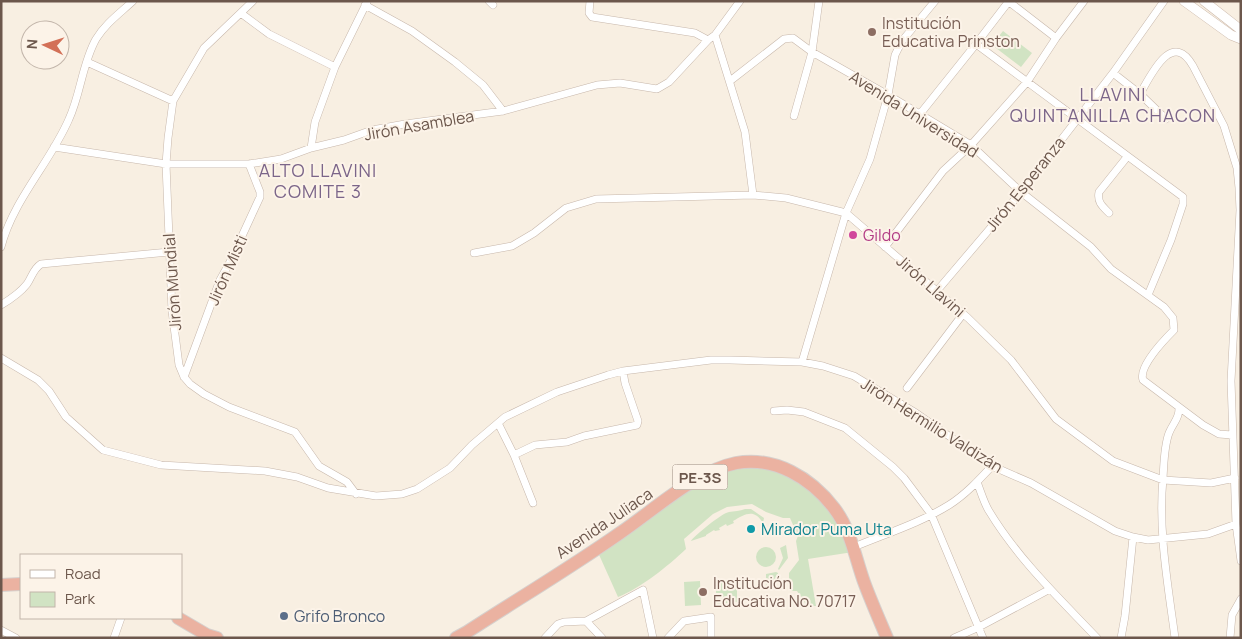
<svg xmlns="http://www.w3.org/2000/svg" width="1242" height="639" font-family="Manrope,sans-serif">
<style>
.green{fill:#d1e3c3}
.lines{fill:none;stroke-linecap:round;stroke-linejoin:round}
.street-casing{stroke:#c7b7ab;stroke-width:8}
.secondary-casing{stroke:#ccb9ab;stroke-width:10}
.highway-casing{stroke:#d6d0cd;stroke-width:14}
.street{stroke:#fff;stroke-width:7}
.secondary{stroke:#fff;stroke-width:9}
.highway{stroke:#ebb2a1;stroke-width:12}
.education-dot{fill:#8d6e63;stroke:#fcf3e8;stroke-width:2}
.hotel-dot{fill:#d1479c;stroke:#fcf3e8;stroke-width:2}
.culture-dot{fill:#0f9aa8;stroke:#fcf3e8;stroke-width:2}
.service-dot{fill:#5c6f8a;stroke:#fcf3e8;stroke-width:2}
.labels{text-anchor:middle;dominant-baseline:central;stroke-width:4;stroke-linejoin:round;paint-order:stroke}
.shield{fill:#fcf3e8;stroke:#97867b;stroke-width:1}
.shield-label{font-size:15px;font-weight:bold;fill:#6c574c}
.education-label{font-size:16px;fill:#785e54;stroke:#fcf3e8;text-anchor:start}
.street-label{font-size:16px;fill:#6c574c;stroke:#fcf3e8}
.hotel-label{font-size:16px;fill:#b23c85;stroke:#fcf3e8;text-anchor:start}
.culture-label{font-size:16px;fill:#0d838f;stroke:#fcf3e8;text-anchor:start}
.service-label{font-size:16px;fill:#4e5e75;stroke:#fcf3e8;text-anchor:start}
.neighbourhood-label{font-size:18px;letter-spacing:1px;fill:#7b6589;stroke:#fcf3e8}
</style>
<rect width="100%" height="100%" fill="#f8efe2"/>
<path class="green" d="M1003,31L1032,53L1021,67L992,45Z
M739,468H759L779,472L797,479L822,498L853,552L808,559L816,606H807L797,591H789V573L799,560L796,541L798,536L790,518H783L766,512L752,504L727,507L713,514L684,539L686,549C668,566 641,588 618,597L596,548L709,477Z
M745,509H751L764,518L763,523C754,508 745,514 733,521L734,523L727,526L726,524L719,528L720,530L715,531L714,530L706,535V536L691,541C694,536 722,513 729,512C734,511 740,511 745,509Z
M786,545L788,558L779,570L778,569L783,558L780,548Z
M756 557a10 10 0 1 1 20 0a10 10 0 1 1-20 0Z
M776,572L778,573C778,583 775,584 766,588V574Z
M737,580V602L716,604V581Z
M700,581L701,605L685,606L684,582Z"/>
<g class="lines">
<defs>
<path id="street" d="M253,1L204,48L173,101L168,138L166,164L172,311L179,365L184,377L190,384L204,394L229,407L295,432L319,466L347,482L356,494
M489,1L493,5
M590,1L589,13L592,17L695,33L708,40
M1008,1L1056,38
M365,5L412,31L455,62L483,85L503,111
M242,14L269,34L335,67
M715,35L745,132L753,195
M976,44L1183,197V204L1171,240L1148,295
M87,62L173,101
M1113,73L1140,94L1166,119
M730,81L784,39L793,38L812,52L888,95L971,145L1021,192L1091,247L1111,269L1164,307L1173,318L1174,330C1164,340 1138,367 1143,380L1203,425L1219,434L1232,435
M1140,94C1151,75 1172,29 1193,66L1224,126L1237,168L1239,188L1240,210L1231,381L1236,524L1241,561
M920,114L976,44L1009,1
M794,116L812,52L819,1
M54,147L166,164H249L281,159L311,148L344,140L372,130L405,124L503,111L597,85L620,83L657,89L669,82L708,40L715,35L740,1
M311,148L315,122L335,67L367,2
M1109,213C1102,206 1097,202 1099,192L1127,157
M1,247C13,200 50,163 69,119C81,93 82,64 96,39C106,23 119,14 133,1
M885,247L943,171L971,145L1027,82L1056,38L1084,1
M474,253L512,246L534,233L566,208L596,199L753,195L786,198L846,213L968,318L1011,360L1056,419L1113,461L1163,480L1211,483L1235,478
M936,292L1021,192L1113,73L1164,1
M1,305C11,299 20,293 27,284C32,277 33,269 41,264L169,252
M1,358L38,380L49,391L66,417L103,450L161,465L265,471L297,477L328,488L376,496L402,494L417,489L450,468L472,445L505,417L557,392L608,375L623,371L711,360H730L802,362L823,366L854,376L916,413L992,466L1031,483L1115,531L1133,537L1148,540L1208,534L1236,524
M802,362L846,213L870,159L888,95L895,55L902,41L935,1
M184,377L220,280L230,262L260,197V192L249,164
M907,388L963,314
M774,411L787,410L804,412L845,428L893,467L904,478L931,514L983,638
M498,423L514,455L533,503
M514,455L535,445L567,442L584,436L637,425L638,421L625,383L623,371
M977,482C981,492 984,503 989,511C1018,559 1059,598 1097,638
M854,547C885,534 920,523 949,505C965,495 979,480 992,466
M586,621L602,638
M1,630L16,638
M114,638L121,618
M545,638L558,624L564,622L586,621L643,590L653,638
M668,638L684,621L711,617V638
M954,638L979,627L1050,589
M1121,638L1125,616L1133,537
M1175,638C1168,585 1158,531 1163,478C1164,464 1164,446 1169,433C1173,423 1179,419 1179,409
M1230,638L1232,615L1241,599"/>
<path id="secondary" d="M1184,1L1231,35L1241,39
M1204,1L1241,30"/>
<path id="highway" d="M1,585L21,584
M178,618L207,635L217,638
M456,638L467,632C518,599 570,568 620,533C654,510 696,471 736,463C775,456 811,478 834,508C851,530 855,557 864,582C871,601 879,619 887,638"/>
</defs>
<use href="#street" class="street-casing"/>
<use href="#secondary" class="secondary-casing"/>
<use href="#highway" class="highway-casing"/>
<use href="#street" class="street"/>
<use href="#secondary" class="secondary"/>
<use href="#highway" class="highway"/>
</g>
<g class="education-dot">
<circle cx="872" cy="32" r="5"/>
<circle cx="703" cy="592" r="5"/>
</g>
<circle class="hotel-dot" cx="853" cy="235" r="5"/>
<circle class="culture-dot" cx="751" cy="529" r="5"/>
<circle class="service-dot" cx="284" cy="616" r="5"/>
<g class="labels">
<rect class="shield" x="672.5" y="464.5" width="55" height="25" rx="4"/>
<g class="shield-label">
<text x="700" y="477">PE-3S</text>
</g>
<g class="education-label">
<text x="882" y="23">Institución<tspan x="882" dy="18">Educativa Prinston</tspan></text>
<text x="713" y="583">Institución<tspan x="713" dy="18">Educativa No. 70717</tspan></text>
</g>
<g class="street-label">
<text transform="translate(914 114) rotate(32)">Avenida Universidad</text>
<text transform="translate(419 125) rotate(-10)">Jirón Asamblea</text>
<text transform="translate(1025 184) rotate(-51)">Jirón Esperanza</text>
<text transform="translate(227 270) rotate(-66)">Jirón Misti</text>
<text transform="translate(172 282) rotate(-94)">Jirón Mundial</text>
<text transform="translate(931 286) rotate(41)">Jirón Llavini</text>
<text transform="translate(932 425) rotate(32)">Jirón Hermilio Valdizán</text>
<text transform="translate(604 523) rotate(-34)">Avenida Juliaca</text>
</g>
<g class="hotel-label">
<text x="863" y="235">Gildo</text>
</g>
<g class="culture-label">
<text x="761" y="529">Mirador Puma Uta</text>
</g>
<g class="service-label">
<text x="294" y="616">Grifo Bronco</text>
</g>
<g class="neighbourhood-label">
<text x="1113" y="94">LLAVINI<tspan x="1113" dy="21">QUINTANILLA CHACON</tspan></text>
<text x="318" y="170">ALTO LLAVINI<tspan x="318" dy="21">COMITE 3</tspan></text>
</g>
</g>
<rect width="1242" height="639" fill="none" stroke="#6c574c" stroke-width="5"/>
<rect x="20" y="554" width="162" height="65" fill="#fcf3e8" stroke="#c2b5aa"/>
<rect x="30" y="570" width="25" height="8" fill="#ffffff" stroke="#c2b5aa"/>
<text x="65" y="579" font-size="15" fill="#6c574c">Road</text>
<rect x="30" y="592" width="25" height="15" fill="#d1e3c3" stroke="#c2b5aa"/>
<text x="65" y="604" font-size="15" fill="#6c574c">Park</text>
<g transform="translate(45 45) rotate(274)"><circle r="24" fill="#fcf3e8" stroke="#c2b5aa"/>
<path d="M0-4L9 19L0 12L-9 19Z" fill="#d37057"/>
<text y="-8" font-size="14" font-weight="bold" text-anchor="middle" fill="#6c574c">N</text>
</g>
</svg>
